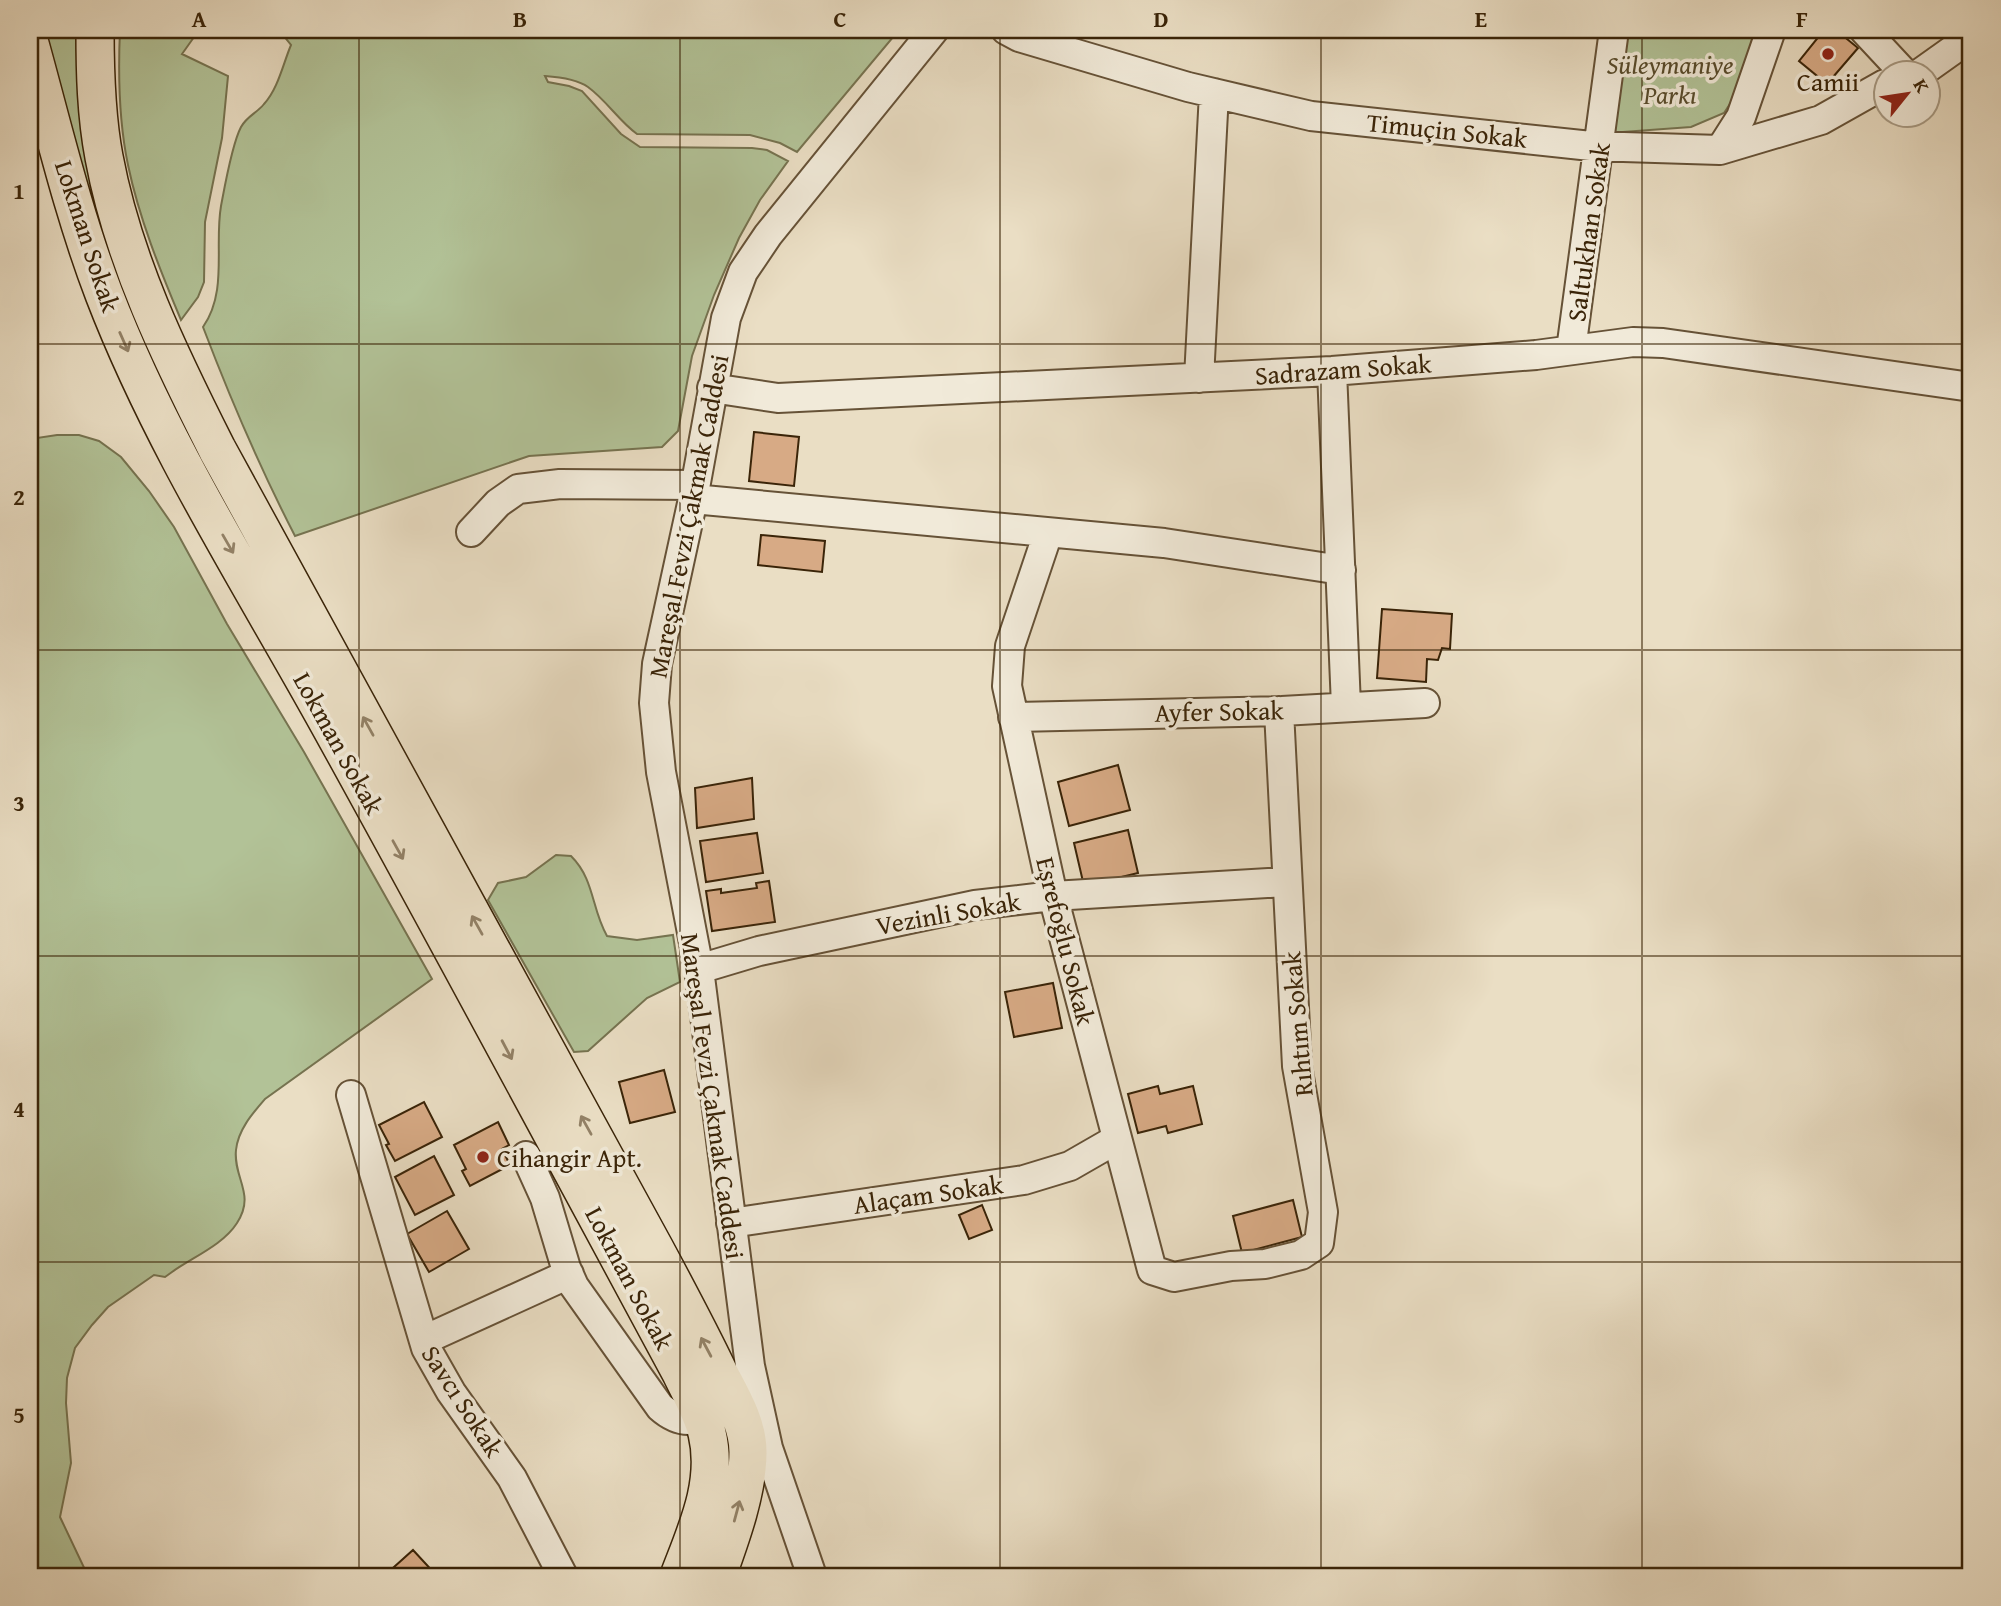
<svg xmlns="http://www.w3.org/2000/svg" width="2001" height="1606" font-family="'Gentium Book Plus',serif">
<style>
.green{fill:#b2c297;stroke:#767350;stroke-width:2}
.building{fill:#d7aa85;stroke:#3a2408;stroke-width:2}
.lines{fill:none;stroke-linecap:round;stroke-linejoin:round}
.minor-casing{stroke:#665237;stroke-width:32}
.major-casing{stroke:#3a2408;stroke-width:40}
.minor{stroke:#f1ead9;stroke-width:28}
.major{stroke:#eadec4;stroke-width:37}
.oneway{stroke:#928166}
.grid{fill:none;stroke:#3a2408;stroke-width:2;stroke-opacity:0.55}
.poi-dot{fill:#8f2418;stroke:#f1ead9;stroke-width:2.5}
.labels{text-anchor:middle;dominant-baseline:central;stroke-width:7;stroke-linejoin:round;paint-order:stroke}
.park-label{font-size:26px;font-style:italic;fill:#584c2c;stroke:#f1ead9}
.poi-label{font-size:26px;fill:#3a2408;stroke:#f1ead9}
.street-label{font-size:26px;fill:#3a2408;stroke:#f1ead9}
.neatline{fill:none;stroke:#3a2408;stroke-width:2.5}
.grid-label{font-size:23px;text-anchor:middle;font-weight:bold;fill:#3a2408}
</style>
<rect width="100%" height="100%" fill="#eadec4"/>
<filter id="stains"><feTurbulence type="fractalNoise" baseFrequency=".00286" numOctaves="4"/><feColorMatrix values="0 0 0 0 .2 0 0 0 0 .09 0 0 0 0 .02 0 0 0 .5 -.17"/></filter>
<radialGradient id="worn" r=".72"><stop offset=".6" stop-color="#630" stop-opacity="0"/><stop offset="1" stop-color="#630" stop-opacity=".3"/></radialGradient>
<path class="green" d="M39,30H86L84,89L272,581L239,544L122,307Z
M120,30H199L182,54L228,76L222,138L205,222L204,282L198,297L181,320C160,270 139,218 128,165C119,122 118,74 120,30Z
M279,30H899L797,152L780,143L750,135L637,134C619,121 607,101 588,87C577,79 559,77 545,76L548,82L569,86L582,91L621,134L640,147L752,148L767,150L788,161L760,200L739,238L714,295L692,356L678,431L662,447L529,456L295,536C260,468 230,398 203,327C228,291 214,246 221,206C225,185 232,144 241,127C247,116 257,113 264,104C278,89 283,64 291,45Z
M1624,30H1754L1743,84L1724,113L1691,127L1609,133Z
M57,435H79L99,441L121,457L149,491L174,527L227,624L304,752L432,979L265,1099C252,1114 238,1130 236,1150C233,1178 256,1194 237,1223C223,1245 193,1257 172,1272L165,1277L154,1275L108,1307L92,1325L75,1348L67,1378L66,1403L71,1463L60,1517L88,1576H30V439Z
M556,855L571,856C595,880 591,908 607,936L637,940L673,935L680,982L647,998L588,1051L574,1052L488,900L498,883L526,877Z"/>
<path class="building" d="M1824,30H1836L1858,48L1827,84L1799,61Z
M754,432L799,437L794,486L749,481Z
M761,535L825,541L822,572L758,565Z
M1382,609L1452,614L1450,649L1442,648L1438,660L1427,659L1426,682L1377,678Z
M1118,765L1130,810L1069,826L1058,782Z
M752,778L754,819L697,828L695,788Z
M1128,830L1138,873L1084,886L1074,843Z
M757,833L763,873L706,882L700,841Z
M769,881L775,922L712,931L706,891L721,889V893L757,888L756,883Z
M1053,983L1062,1028L1014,1037L1005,992Z
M664,1070L675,1112L630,1123L619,1082Z
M1158,1086L1160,1094L1193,1086L1202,1124L1168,1133L1166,1126L1138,1133L1128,1094Z
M424,1102L442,1137L395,1161L386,1145L389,1144L379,1125Z
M498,1122L509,1145L502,1149L510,1165L470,1186L462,1171L466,1169L454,1145Z
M434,1156L454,1195L415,1215L395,1177Z
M1293,1200L1302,1237L1242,1253L1233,1216Z
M982,1205L992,1230L969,1239L959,1215Z
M447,1211L469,1249L429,1272L407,1234Z
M413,1550L437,1576H384Z"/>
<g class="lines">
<defs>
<path id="minor" d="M1006,30L1019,37L1188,87L1311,116L1591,146L1720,150L1821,120L1885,84
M1864,30L1905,74
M1919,74L1971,37
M1720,150L1741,117L1771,30
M1571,350L1614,30
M1332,371L1346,706
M1199,378L1214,93
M712,388L778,398L1332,371L1536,355L1633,342L1663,343L1971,387
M693,499L1164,543L1341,570
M471,532L498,503L518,489L560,484L695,485
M1048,533L1010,646L1007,686L1053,896L1152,1270L1174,1277L1231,1266L1265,1264L1301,1255L1319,1243L1323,1212L1297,1066L1279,711
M1013,717L1282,711L1425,703
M699,969L759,951L975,905L1053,896L1286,882
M351,1095L426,1348L451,1392L512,1478L563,1576
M526,1156L545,1198L566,1268L574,1286L660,1407C680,1425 697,1422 721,1413
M731,1223L1024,1180L1070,1166L1117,1139
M424,1340L569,1274
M812,1576L768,1448L750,1366L699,969L661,772L654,703L657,664L693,499L726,318L743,272L768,235L934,30"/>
<path id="major" d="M95,30C95,72 96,115 104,157C123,260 170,356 217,449L655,1249C677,1290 699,1331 719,1373C732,1398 748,1424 748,1452C748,1491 730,1540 717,1576
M30,44C53,127 73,213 104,294C162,445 251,583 329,724C448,939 564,1156 681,1373C690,1392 702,1412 707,1433C719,1483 696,1531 679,1576"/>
</defs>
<use href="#minor" class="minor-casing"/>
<use href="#major" class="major-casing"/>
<use href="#minor" class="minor"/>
<use href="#major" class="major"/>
</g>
<defs><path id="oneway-shaft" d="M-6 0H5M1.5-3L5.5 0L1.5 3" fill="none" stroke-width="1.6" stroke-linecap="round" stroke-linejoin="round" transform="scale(1.75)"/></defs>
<g class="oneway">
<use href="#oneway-shaft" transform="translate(124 342) rotate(66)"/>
<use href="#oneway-shaft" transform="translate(228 544) rotate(60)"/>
<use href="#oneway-shaft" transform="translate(368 726) rotate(-119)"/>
<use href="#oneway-shaft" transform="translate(398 850) rotate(61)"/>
<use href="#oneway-shaft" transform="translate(477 925) rotate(-119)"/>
<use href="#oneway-shaft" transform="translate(507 1050) rotate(62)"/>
<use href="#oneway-shaft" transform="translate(586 1125) rotate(-119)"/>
<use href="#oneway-shaft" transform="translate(706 1347) rotate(-118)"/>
<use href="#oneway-shaft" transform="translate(737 1511) rotate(-75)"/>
</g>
<path class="grid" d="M359,30V1576M680,30V1576M1000,30V1576M1321,30V1576M1642,30V1576M30,344H1971M30,650H1971M30,956H1971M30,1262H1971"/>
<g class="poi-dot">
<circle cx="1828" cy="54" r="7"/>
<circle cx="483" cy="1157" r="7"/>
</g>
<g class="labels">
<g class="park-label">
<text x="1670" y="64">Süleymaniye<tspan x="1670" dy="30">Parkı</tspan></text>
</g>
<g class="poi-label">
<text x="1828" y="81">Camii</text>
<text x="497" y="1157" text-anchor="start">Cihangir Apt.</text>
</g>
<g class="street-label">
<text transform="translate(1447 130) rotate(6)">Timuçin Sokak</text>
<text transform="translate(1588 232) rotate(-82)">Saltukhan Sokak</text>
<text transform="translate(88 236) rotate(72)">Lokman Sokak</text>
<text transform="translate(1343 369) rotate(-4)">Sadrazam Sokak</text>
<text transform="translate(688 516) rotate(-79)">Mareşal Fevzi Çakmak Caddesi</text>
<text transform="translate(1219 711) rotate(-1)">Ayfer Sokak</text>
<text transform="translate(339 743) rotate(61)">Lokman Sokak</text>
<text transform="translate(948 913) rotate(-10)">Vezinli Sokak</text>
<text transform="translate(1066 941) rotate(76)">Eşrefoğlu Sokak</text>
<text transform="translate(1297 1024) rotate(-95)">Rıhtım Sokak</text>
<text transform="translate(713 1096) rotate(82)">Mareşal Fevzi Çakmak Caddesi</text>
<text transform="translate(928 1194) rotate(-8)">Alaçam Sokak</text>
<text transform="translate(630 1278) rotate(62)">Lokman Sokak</text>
<text transform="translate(463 1401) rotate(57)">Savcı Sokak</text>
</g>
</g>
<rect width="2001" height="1606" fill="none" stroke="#eadec4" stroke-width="77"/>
<g transform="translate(1907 94) rotate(60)"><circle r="33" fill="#f1ead9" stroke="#a89b85" stroke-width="2"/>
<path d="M0-5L12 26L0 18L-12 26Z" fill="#8f2418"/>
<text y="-10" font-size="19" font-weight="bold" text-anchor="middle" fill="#3a2408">K</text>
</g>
<rect x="38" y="38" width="1924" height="1530" class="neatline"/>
<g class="grid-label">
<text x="199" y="27">A</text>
<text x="520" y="27">B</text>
<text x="840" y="27">C</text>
<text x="1161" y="27">D</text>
<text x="1481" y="27">E</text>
<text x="1802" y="27">F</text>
<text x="19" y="199">1</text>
<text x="19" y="505">2</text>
<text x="19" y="811">3</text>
<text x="19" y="1117">4</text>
<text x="19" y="1423">5</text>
</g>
<rect width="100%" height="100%" filter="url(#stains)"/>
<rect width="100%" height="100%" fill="url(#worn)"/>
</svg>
